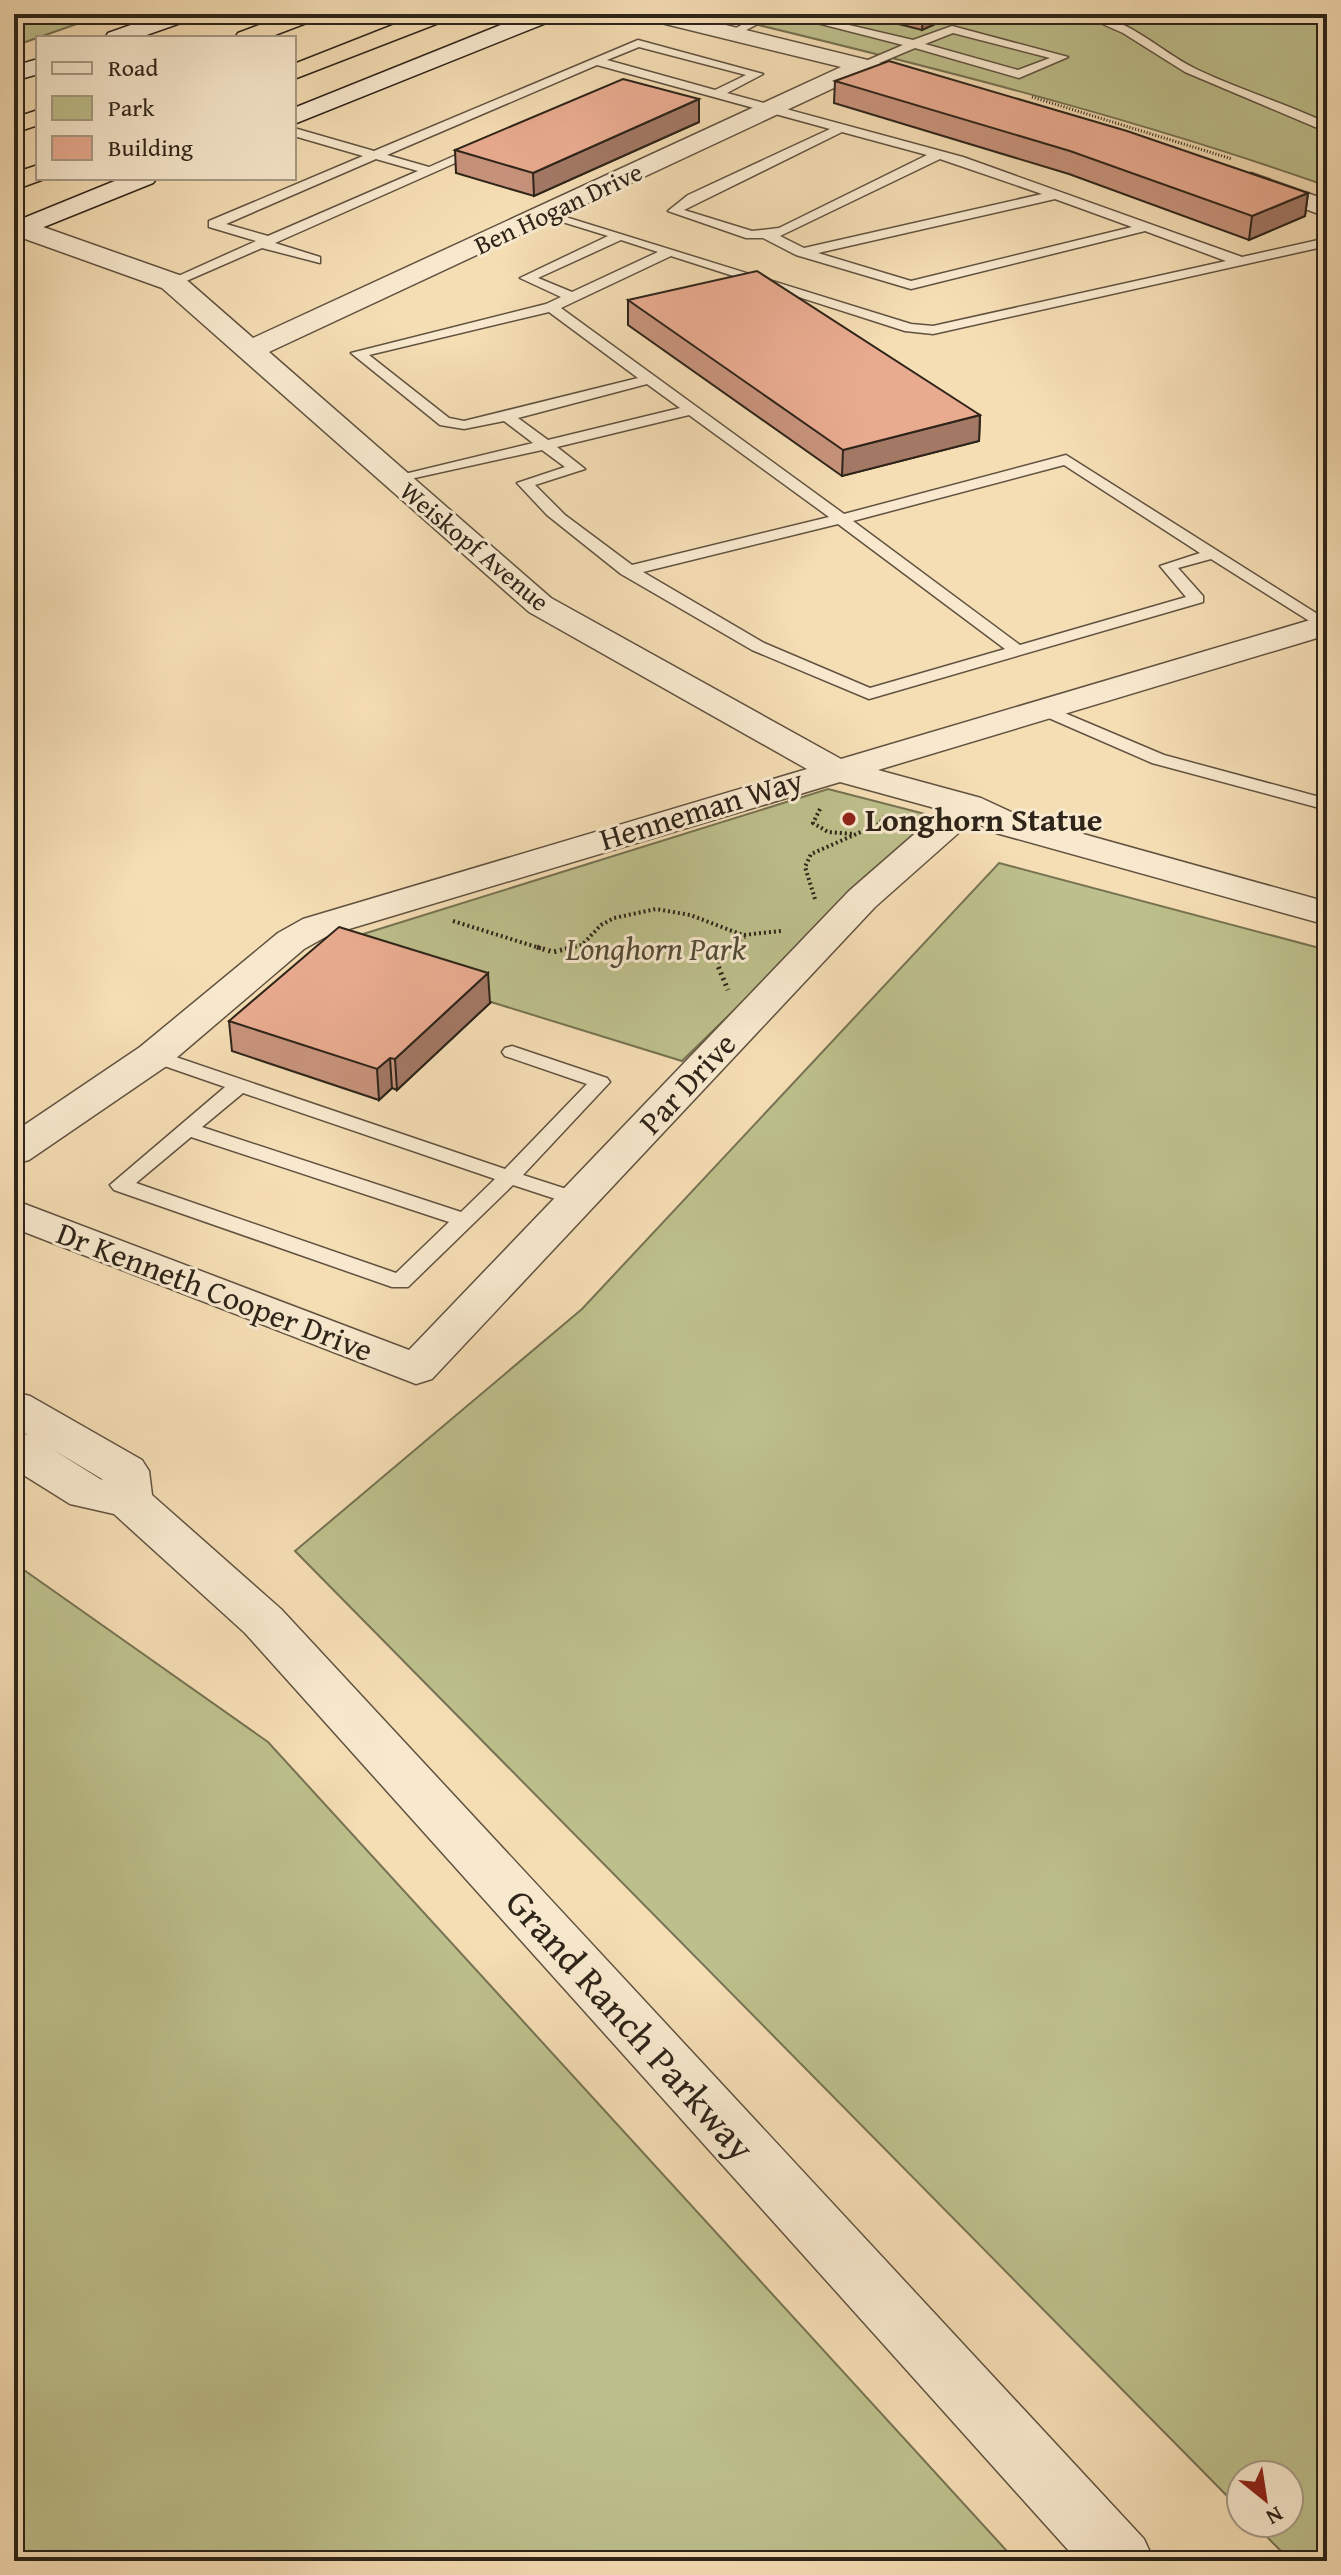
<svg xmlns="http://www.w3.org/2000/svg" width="1341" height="2575" font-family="'Gentium Book Plus',serif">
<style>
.green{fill:#bdc08c;stroke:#767252;stroke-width:2}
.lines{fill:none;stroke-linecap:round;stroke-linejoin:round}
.lane-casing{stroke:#605240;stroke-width:3}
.street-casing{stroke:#605240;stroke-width:3}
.secondary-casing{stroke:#2e2419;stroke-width:3}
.highway-casing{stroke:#2e2419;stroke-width:3}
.path-far2{stroke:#2e2419;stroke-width:3;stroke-dasharray:1 2;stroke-linecap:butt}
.path-far1{stroke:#2e2419;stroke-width:4;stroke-dasharray:2 3;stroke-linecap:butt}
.path{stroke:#2e2419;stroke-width:5;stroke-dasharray:2 4;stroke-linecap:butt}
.lane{fill:#f8e9ce;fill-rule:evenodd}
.street{fill:#f8e9ce;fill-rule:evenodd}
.secondary{fill:#f8e9ce;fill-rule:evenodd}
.highway{fill:#f5ddb4;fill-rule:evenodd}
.wall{fill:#c8937c;stroke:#2e2419;stroke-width:2}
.shaded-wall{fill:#a37865;stroke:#2e2419;stroke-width:2}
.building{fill:#e9ab90;stroke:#2e2419;stroke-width:2}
.poi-dot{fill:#8f2418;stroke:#f8e9ce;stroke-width:3}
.labels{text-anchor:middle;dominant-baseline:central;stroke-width:6;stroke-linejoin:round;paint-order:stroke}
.far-street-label{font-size:26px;fill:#2e2419;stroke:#f8e9ce}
.street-label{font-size:32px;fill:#2e2419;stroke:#f8e9ce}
.poi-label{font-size:32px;font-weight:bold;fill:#2e2419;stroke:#f8e9ce;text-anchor:start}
.park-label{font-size:32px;font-style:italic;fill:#524b36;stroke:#f8e9ce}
.near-street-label{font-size:38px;fill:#2e2419;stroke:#f8e9ce}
</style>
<rect width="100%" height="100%" fill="#f5ddb4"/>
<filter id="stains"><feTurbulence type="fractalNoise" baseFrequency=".0025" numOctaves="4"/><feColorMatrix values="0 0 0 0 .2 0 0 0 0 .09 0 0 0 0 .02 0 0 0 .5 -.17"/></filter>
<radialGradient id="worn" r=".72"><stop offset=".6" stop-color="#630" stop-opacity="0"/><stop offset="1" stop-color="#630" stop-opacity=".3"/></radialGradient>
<path class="green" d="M14,14H105L14,46Z
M713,14H1327V186C1126,115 920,64 713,14Z
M828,789L933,816L682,1061L329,952L360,935Z
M999,863L1327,950V2561H1291L1253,2523H1289V2475H1241V2510L295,1551L582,1309Z
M14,1563L268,1742L1016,2561H14Z"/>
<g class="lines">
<defs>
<path id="lane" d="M761,14H776L737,35L727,33Z
M782,14H802L913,40L952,26L1068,57L1019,78L915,48L865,69L861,67V63L903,45ZM953,33L1050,58L1018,70L925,44Z
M1080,14C1126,14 1157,50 1196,69C1238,89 1284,103 1327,123V132L1185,72L1123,33Z
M638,40L763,74L727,93L963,157L1242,257L1327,238V246L933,334L905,331L671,256L561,308L844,514L1066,455L1327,620V632L1211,559L1178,568L1203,596V602L869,699L752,650L621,574L547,515L517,483L565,467L542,450L392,483V477L533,443L504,421L464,429L440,425L351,353L546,304L561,297L520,278L608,236L543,216V210L911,324L933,326L1226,261L1145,231L911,289L796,255L763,238H746L668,211L688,195L830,129L597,65L387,155L429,167L479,145L489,148L275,243L320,257V263L262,248L177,285L165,282L256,241L209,227V221L363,156L294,136V128L374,151ZM639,47L746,75L715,90L607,60ZM842,132L927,155L779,228L752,231L684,210ZM376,159L418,171L268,236L226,224ZM940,159L1042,194L804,248L780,236ZM1055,199L1132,227L911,281L818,253ZM621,240L658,252L572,292L538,278ZM549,312L638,378L464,421L449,418L369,355ZM647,384L680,408L548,440L518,418ZM689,415L829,517L632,565L565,515L535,485L585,469L557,447ZM1064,465L1200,553L1160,566L1186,597L1020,645L853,521ZM838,524L1005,649L870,688L764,643L643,572Z
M1041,703L1164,755L1327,799V810L1152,763L1035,712L1032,708Z
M512,1046L607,1078L610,1082L523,1175L585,1195L588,1200L577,1206L513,1185L408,1287H392L114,1190L110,1185L225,1087L147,1060L144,1056L147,1052H161L505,1169L587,1084L505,1056L502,1052L505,1048ZM243,1093L495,1179L461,1212L202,1127ZM191,1137L449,1222L396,1273L136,1183Z"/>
<path id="street" d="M642,14H681L941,78L945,83L933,90L866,73L269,352L551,598L841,759L1327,615V635L878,770L981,798L1022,817L1327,902V925L996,833L972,821L875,907L432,1379L416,1384L14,1228V1200L409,1350L849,891L942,810L840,782L329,935L304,949L168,1065L29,1160L14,1164V1132L140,1047L278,933L303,919L807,769L529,612L162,288L14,235V222H29L182,276L253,338L841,67L645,19Z
M1251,173L1327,200V217L1242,186L1238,181Z
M14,1392L30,1396L142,1460L149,1471L152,1495L281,1609L1144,2539L1154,2561H1078L245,1633L114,1514L70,1504L14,1469V1431L28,1435L14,1427ZM52,1449L102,1479L103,1480L100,1479Z"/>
<path id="secondary" d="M162,14H195L192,19L138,38H105L108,33Z
M528,14H559L556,19L294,124V108Z
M38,59V74L14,81V66Z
M122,178H157L153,183L14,239V222Z"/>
<path id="highway" d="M288,14H320L317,19L267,38H235L238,33Z
M421,14H452L449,19L294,79V64Z
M38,110V125L14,133V118Z
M38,165V178H47L14,190V173Z"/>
</defs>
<use href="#lane" class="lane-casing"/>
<use href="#street" class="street-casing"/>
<use href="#secondary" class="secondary-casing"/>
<use href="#highway" class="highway-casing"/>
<path class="path-far2" d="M1032,97L1232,159"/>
<path class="path-far1" d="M820,809L813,823L828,832L854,834
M815,899L805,867L811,854L879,824L886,815
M453,921L543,949
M565,949L582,945L601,925L614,918L656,909L690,915L743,935L781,931
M722,949L745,937"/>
<path class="path" d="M537,947L553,952L574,947
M726,947L720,950L718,966L728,990"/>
<use href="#lane" class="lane"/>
<use href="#street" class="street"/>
<use href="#secondary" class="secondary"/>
<use href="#highway" class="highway"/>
</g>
<path class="wall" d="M859,14H957L922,30Z
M835,81L1308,193L1305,216L1249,240L1069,174L834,103Z
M699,122L534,196L456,173L455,150Z
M628,300L980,415L979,441L842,476L628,325Z
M490,1003L397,1090L392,1088L379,1100L232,1051L229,1021Z"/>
<path class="shaded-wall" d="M923,14H957L922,30Z
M699,99V122L534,196L533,173Z
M1308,193L1305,216L1249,240L1252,216Z
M980,415L979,441L842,476L843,450Z
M488,973L490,1003L397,1090L395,1059Z
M390,1058L392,1088L379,1100L377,1069Z"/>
<path class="building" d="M889,61L1127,131L1308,193L1252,216L1070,151L835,81Z
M623,79L699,99L533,173L455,150Z
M757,271L980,415L843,450L628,300Z
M339,927L488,973L395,1059L390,1058L377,1069L229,1021Z"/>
<circle class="poi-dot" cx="849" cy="819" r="8"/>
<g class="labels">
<g class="far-street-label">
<text transform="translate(558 208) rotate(-25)">Ben Hogan Drive</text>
<text transform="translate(475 546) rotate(40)">Weiskopf Avenue</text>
</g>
<g class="street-label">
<text transform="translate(701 809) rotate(-17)">Henneman Way</text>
<text transform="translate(687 1083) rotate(-47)">Par Drive</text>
<text transform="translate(215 1291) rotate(21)">Dr Kenneth Cooper Drive</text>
</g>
<g class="poi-label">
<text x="865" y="819">Longhorn Statue</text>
</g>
<g class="park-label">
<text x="656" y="948">Longhorn Park</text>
</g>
<g class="near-street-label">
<text transform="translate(631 2024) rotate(48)">Grand Ranch Parkway</text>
</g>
</g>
<rect width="1341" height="2575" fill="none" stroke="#f5ddb4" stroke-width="48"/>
<rect x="16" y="16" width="1309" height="2543" fill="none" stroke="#2e2419" stroke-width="4"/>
<rect x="24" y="24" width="1293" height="2527" fill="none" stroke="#2e2419" stroke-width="2"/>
<rect x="36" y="36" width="260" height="144" fill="#f8e9ce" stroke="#a79a86" stroke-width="2"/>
<rect x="52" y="62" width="40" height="12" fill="#f8e9ce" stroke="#a79a86" stroke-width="2"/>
<text x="108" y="76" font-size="24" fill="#2e2419">Road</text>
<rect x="52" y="96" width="40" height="24" fill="#bdc08c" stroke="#a79a86" stroke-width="2"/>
<text x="108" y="116" font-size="24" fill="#2e2419">Park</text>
<rect x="52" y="136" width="40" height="24" fill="#e9ab90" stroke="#a79a86" stroke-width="2"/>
<text x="108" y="156" font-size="24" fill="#2e2419">Building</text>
<g transform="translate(1265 2499) rotate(150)"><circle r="38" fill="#f8e9ce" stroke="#a79a86" stroke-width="2"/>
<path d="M0-6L14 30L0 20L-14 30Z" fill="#8f2418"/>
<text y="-12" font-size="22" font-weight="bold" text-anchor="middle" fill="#2e2419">N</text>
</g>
<rect width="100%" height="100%" filter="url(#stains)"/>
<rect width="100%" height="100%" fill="url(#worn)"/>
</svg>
